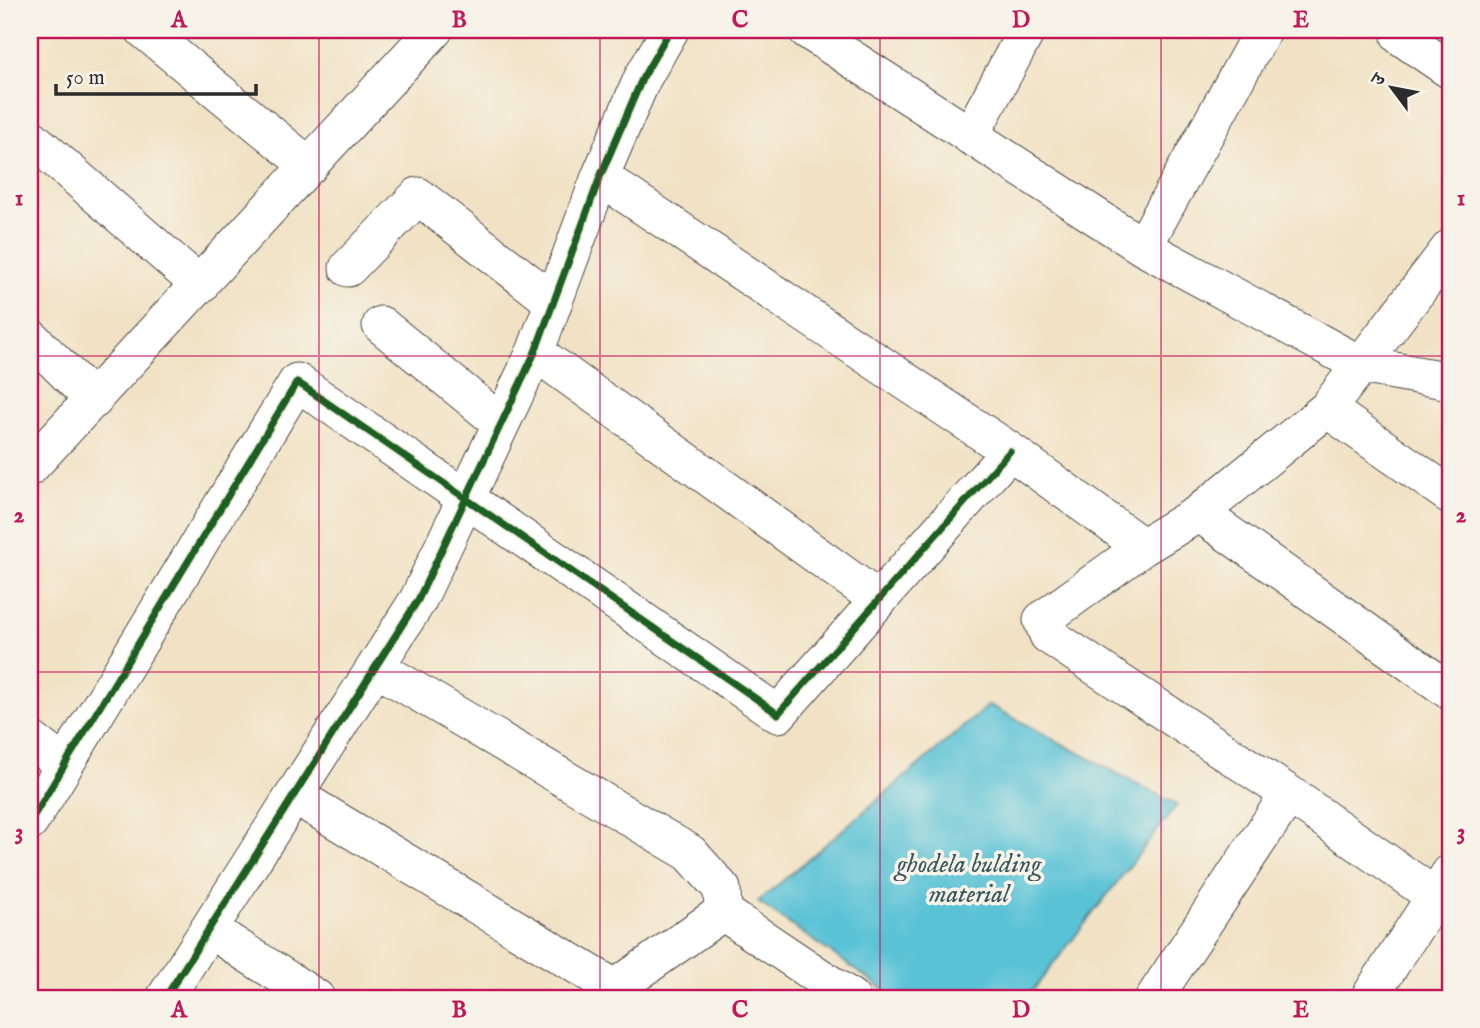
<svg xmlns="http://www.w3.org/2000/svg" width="1480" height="1028" font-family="'IM FELL English','Noto Serif Devanagari',serif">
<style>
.water{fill:#5ac2d6;stroke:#427680;stroke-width:2}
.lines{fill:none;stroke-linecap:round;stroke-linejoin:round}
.minor-casing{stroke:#494642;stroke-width:39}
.minor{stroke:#fff;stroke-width:37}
.cycleway-casing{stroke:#f7f3e8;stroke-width:11}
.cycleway{stroke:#1b5e20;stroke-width:7}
.grid{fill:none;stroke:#c2185b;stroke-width:2;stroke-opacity:0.55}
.labels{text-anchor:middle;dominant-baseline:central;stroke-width:7;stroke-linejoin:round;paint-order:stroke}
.water-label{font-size:26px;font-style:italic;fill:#39585e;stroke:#f7f3e8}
.neatline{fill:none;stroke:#c2185b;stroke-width:2.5}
.grid-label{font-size:23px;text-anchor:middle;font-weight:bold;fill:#c2185b}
</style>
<rect width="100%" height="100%" fill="#f7f3e8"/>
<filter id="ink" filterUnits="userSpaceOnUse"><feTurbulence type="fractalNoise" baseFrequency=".0143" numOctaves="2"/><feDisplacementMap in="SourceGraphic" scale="14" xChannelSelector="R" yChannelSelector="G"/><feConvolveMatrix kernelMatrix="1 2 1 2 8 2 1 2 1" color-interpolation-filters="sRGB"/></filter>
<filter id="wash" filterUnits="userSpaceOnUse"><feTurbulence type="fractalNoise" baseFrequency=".00686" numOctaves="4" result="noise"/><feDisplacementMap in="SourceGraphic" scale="28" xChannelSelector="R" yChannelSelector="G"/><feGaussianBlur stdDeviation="1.57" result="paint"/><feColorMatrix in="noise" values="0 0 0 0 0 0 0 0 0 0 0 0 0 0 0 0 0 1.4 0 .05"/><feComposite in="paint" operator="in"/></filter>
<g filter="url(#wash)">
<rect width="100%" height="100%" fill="#f1e2c5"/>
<path class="water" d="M989,705L1177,805L1027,998H896L758,902Z"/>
</g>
<g filter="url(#ink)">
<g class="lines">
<defs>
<path id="minor" d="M144,30L309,166
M807,30L1143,247L1361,365L1450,381
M1400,36L1450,70
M970,136L1027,30
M30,137L200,285
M600,177L1010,451L1143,547
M1143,247L1263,30
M1450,248L1327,409L1199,513L1143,547L1042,620L1048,635L1289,794L1450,907
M348,268L418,196L552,301
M381,325L501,423
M30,337L94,400
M535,352L879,600
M1327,409L1450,495
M30,467L434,30
M1199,513L1450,691
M377,668L690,853L722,889L723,912
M30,739L64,765
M294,795L613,987
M30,822L297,382L778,714L1010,451
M723,912L851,998
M209,929L316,998
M165,998L418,600L535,352L600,177L642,79L670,30
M601,998L723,912
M1154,998L1289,794
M1369,998L1450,873"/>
</defs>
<use href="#minor" class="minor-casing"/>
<use href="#minor" class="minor"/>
<defs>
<path id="cycleway" d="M30,822L297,382L778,714L1010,451
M165,998L418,600L535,352L600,177L642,79L670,30"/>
</defs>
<use href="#cycleway" class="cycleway-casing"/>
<use href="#cycleway" class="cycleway"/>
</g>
</g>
<path class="grid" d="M319,30V998M600,30V998M880,30V998M1161,30V998M30,356H1450M30,672H1450"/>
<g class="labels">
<g class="water-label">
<text x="969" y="864">ghodela bulding<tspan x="969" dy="30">material</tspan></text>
</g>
</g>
<rect width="1480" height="1028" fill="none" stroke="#f7f3e8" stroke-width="77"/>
<g transform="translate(1392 88) rotate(302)" stroke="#f7f3e8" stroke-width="5" paint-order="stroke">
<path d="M0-5L12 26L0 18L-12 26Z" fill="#2b2b2b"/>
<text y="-10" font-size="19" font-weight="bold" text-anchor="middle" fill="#2b2b2b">उ</text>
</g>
<path d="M56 84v10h200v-10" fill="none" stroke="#2b2b2b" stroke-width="3.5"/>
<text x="66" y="84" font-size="21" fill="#2b2b2b" stroke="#f7f3e8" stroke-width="5" paint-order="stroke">50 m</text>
<rect x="38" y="38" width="1404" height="952" class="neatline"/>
<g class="grid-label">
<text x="179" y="27">A</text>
<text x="459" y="27">B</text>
<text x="740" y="27">C</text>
<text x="1021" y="27">D</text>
<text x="1301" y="27">E</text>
<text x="19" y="205">1</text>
<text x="1461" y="205">1</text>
<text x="19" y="522">2</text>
<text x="1461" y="522">2</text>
<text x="19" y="839">3</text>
<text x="1461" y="839">3</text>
<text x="179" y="1017">A</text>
<text x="459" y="1017">B</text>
<text x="740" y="1017">C</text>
<text x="1021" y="1017">D</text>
<text x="1301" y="1017">E</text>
</g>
</svg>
